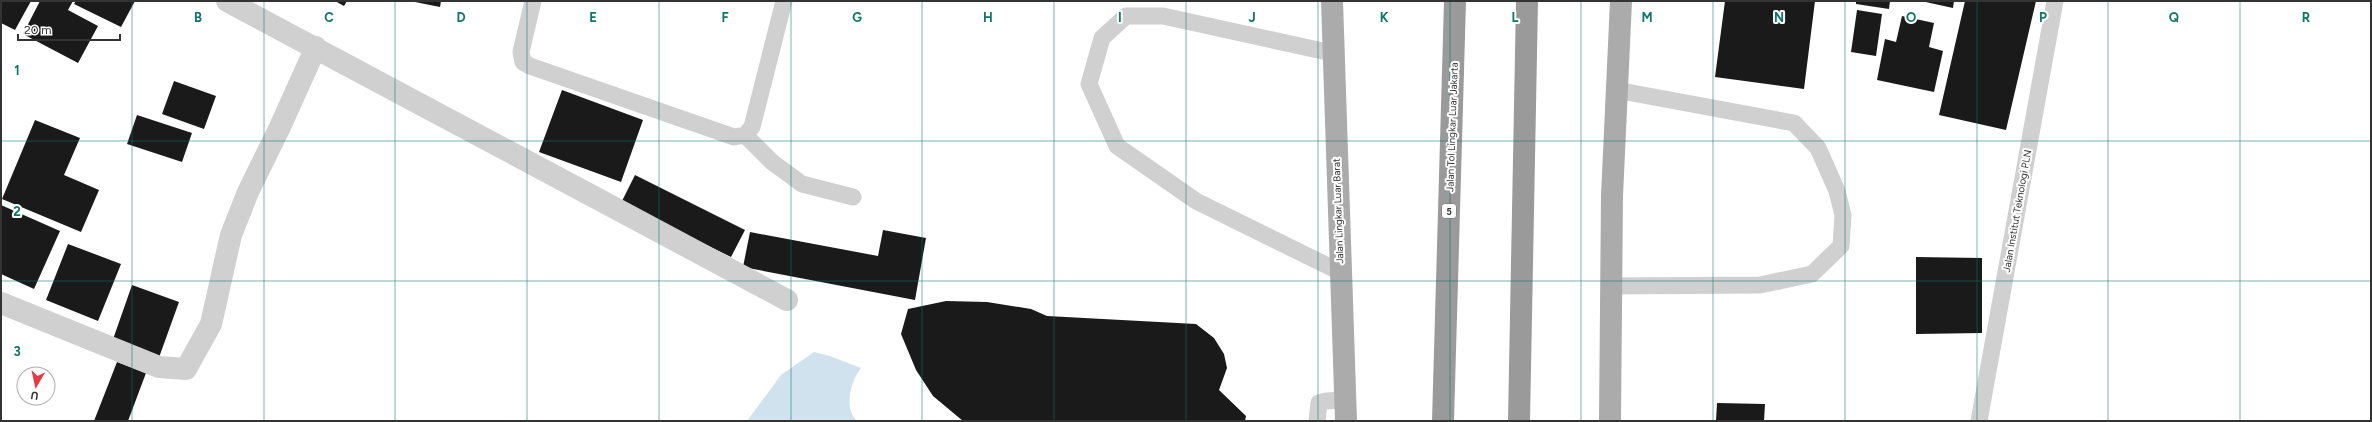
<svg xmlns="http://www.w3.org/2000/svg" width="2372" height="422" font-family="Figtree,sans-serif">
<style>
.water{fill:#cfe2ee}
.building{fill:#1a1a1a}
.lines{fill:none;stroke-linecap:round;stroke-linejoin:round}
.service{stroke:#d0d0d0;stroke-width:17}
.minor{stroke:#d0d0d0;stroke-width:22}
.primary{stroke:#ababab;stroke-width:22}
.motorway{stroke:#9a9a9a;stroke-width:22}
.grid{fill:none;stroke:#0f766e;stroke-width:1;stroke-opacity:0.55}
.labels{text-anchor:middle;dominant-baseline:central;stroke-width:4;stroke-linejoin:round;paint-order:stroke}
.shield{fill:#fff;stroke:#707070;stroke-width:1}
.shield-label{font-size:9px;font-weight:bold;fill:#333}
.street-label{font-size:10px;fill:#333;stroke:#fff}
.grid-label{font-size:13px;text-anchor:middle;font-weight:bold;fill:#0f766e;stroke:#fff;stroke-width:4;stroke-linejoin:round;paint-order:stroke}
</style>
<rect width="100%" height="100%" fill="#fff"/>
<path class="water" d="M814,352L830,356L861,368C851,381 843,408 857,421H747L781,375Z"/>
<path class="building" d="M1,1H31L15,30L1,23Z
M40,1H73L68,10L98,26L78,63L23,34Z
M76,1H135L121,27L74,4Z
M335,1H347L344,6Z
M410,1H441L440,7Z
M1725,1H1815L1804,89L1715,77Z
M1856,1H1890L1889,9L1856,4Z
M1921,1H1954L1953,8Z
M1965,1H2036L2006,130L1939,115Z
M1857,10L1882,14L1876,56L1851,52Z
M1902,16L1934,23L1929,47L1943,51L1934,92L1877,80L1885,39L1896,42Z
M174,81L216,96L204,129L162,114Z
M562,90L643,120L621,182L539,152Z
M137,115L192,133L182,162L127,144Z
M35,120L80,138L64,175L99,190L81,232L2,199Z
M635,175L745,230L731,257L621,203Z
M1,205L60,231L34,289L1,274Z
M883,230L926,238L915,300L743,267L750,232L878,256Z
M68,244L121,264L98,321L46,300Z
M1916,257L1982,258V333L1916,334Z
M132,285L179,302L157,363L111,345Z
M946,301L987,302L1031,309L1047,316L1196,324L1214,338L1224,354L1227,368L1219,390L1246,416L1245,421H963L933,396L916,370L901,334L908,309Z
M117,362L146,373L128,421H94Z
M1717,403L1765,404L1764,421H1716Z"/>
<g class="lines">
<path class="service" d="M533,1L521,52L523,62L530,66L734,137L745,135L752,127L784,1
M1332,53L1163,16H1126L1102,38L1089,84L1117,146L1196,201L1340,272
M745,135L772,162L802,184L853,197
M1610,286L1760,285L1812,274L1841,246L1843,215L1837,191L1818,148L1794,123L1616,90
M1317,421L1319,403L1326,401L1345,400
M1979,421L2055,1"/>
<path class="minor" d="M227,1L787,300
M1,303L159,367L186,369L211,324L231,235L248,192L279,129L316,47"/>
<path class="primary" d="M1332,1L1346,421
M1610,421L1612,196L1621,1"/>
<path class="motorway" d="M1443,421L1455,1
M1519,421L1527,1"/>
</g>
<path class="grid" d="M132,1V421M264,1V421M395,1V421M527,1V421M659,1V421M791,1V421M922,1V421M1054,1V421M1186,1V421M1318,1V421M1450,1V421M1581,1V421M1713,1V421M1845,1V421M1977,1V421M2108,1V421M2240,1V421M1,141H2371M1,281H2371"/>
<g class="labels">
<rect class="shield" x="1442" y="204" width="14" height="14" rx="3"/>
<g class="shield-label">
<text x="1449" y="211">5</text>
</g>
<g class="street-label">
<text transform="translate(1452 127) rotate(-88)">Jalan Tol Lingkar Luar Jakarta</text>
<text transform="translate(1338 211) rotate(-92)">Jalan Lingkar Luar Barat</text>
<text transform="translate(2017 211) rotate(-80)">Jalan Institut Teknologi PLN</text>
</g>
</g>
<g class="grid-label">
<text x="198" y="22">B</text>
<text x="329" y="22">C</text>
<text x="461" y="22">D</text>
<text x="593" y="22">E</text>
<text x="725" y="22">F</text>
<text x="857" y="22">G</text>
<text x="988" y="22">H</text>
<text x="1120" y="22">I</text>
<text x="1252" y="22">J</text>
<text x="1384" y="22">K</text>
<text x="1515" y="22">L</text>
<text x="1647" y="22">M</text>
<text x="1779" y="22">N</text>
<text x="1911" y="22">O</text>
<text x="2043" y="22">P</text>
<text x="2174" y="22">Q</text>
<text x="2306" y="22">R</text>
<text x="17" y="75">1</text>
<text x="17" y="216">2</text>
<text x="17" y="356">3</text>
</g>
<rect width="2372" height="422" fill="none" stroke="#333333" stroke-width="4"/>
<g transform="translate(36 386) rotate(189)"><circle r="19" fill="#ffffff" stroke="#adadad"/>
<path d="M0-3L7 15L0 10L-7 15Z" fill="#e63946"/>
<text y="-6" font-size="11" font-weight="bold" text-anchor="middle" fill="#333333">U</text>
</g>
<path d="M18 34v6h102v-6" fill="none" stroke="#333333" stroke-width="2"/>
<text x="24" y="34" font-size="12" fill="#333333" stroke="#ffffff" stroke-width="3" paint-order="stroke">20 m</text>
</svg>
